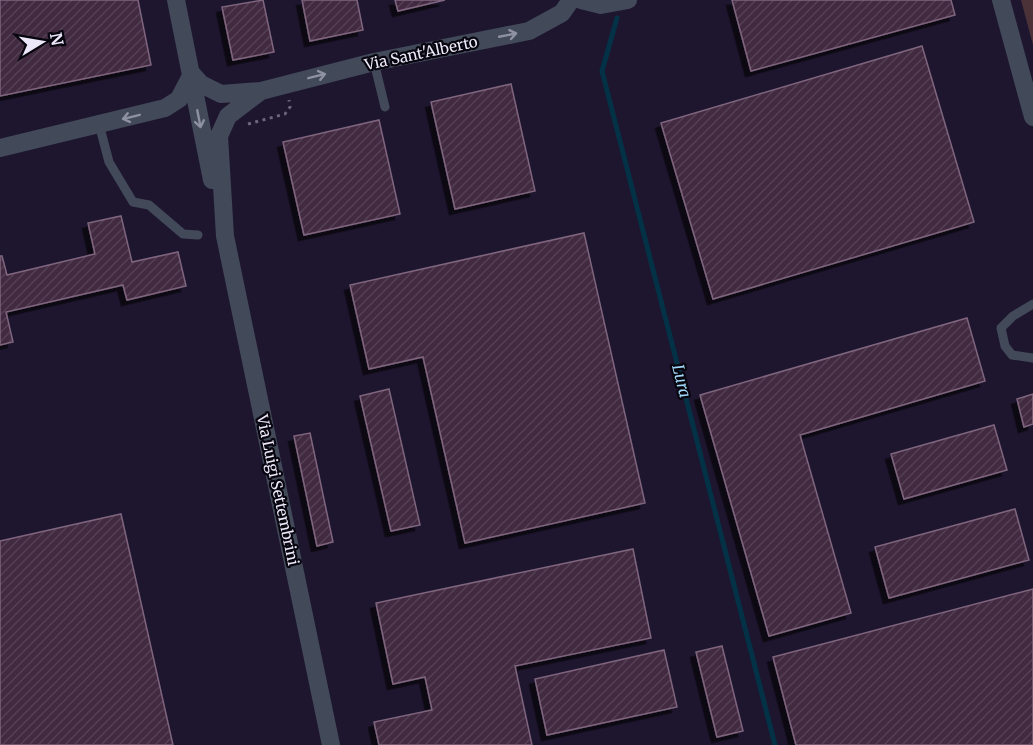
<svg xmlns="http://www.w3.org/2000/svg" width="1033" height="745" font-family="Merriweather,serif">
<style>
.garden{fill:#4b3239}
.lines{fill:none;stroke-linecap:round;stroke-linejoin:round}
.stream{stroke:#033247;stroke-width:5}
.building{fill:url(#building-hatch);stroke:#7f657e;stroke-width:1.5;filter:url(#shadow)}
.path{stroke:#6c667c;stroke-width:3;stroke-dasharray:3 4.5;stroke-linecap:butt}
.lane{stroke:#424959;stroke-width:9}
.street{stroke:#424959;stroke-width:18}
.oneway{stroke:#8e91a1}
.labels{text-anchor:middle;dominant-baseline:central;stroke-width:4.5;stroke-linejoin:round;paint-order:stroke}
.street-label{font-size:15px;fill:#ece8fa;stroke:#07050e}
.water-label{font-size:16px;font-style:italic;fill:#a1d9f9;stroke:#07050e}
</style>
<defs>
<pattern id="building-hatch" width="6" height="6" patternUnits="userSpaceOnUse" patternTransform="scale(1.5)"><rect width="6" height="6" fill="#422b41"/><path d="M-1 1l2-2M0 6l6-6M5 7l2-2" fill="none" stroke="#544054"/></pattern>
<filter id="shadow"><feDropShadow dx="-5.5" dy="5.5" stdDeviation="0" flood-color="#0009"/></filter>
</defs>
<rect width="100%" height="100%" fill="#1e162f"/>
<path class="garden" d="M1021,0H1033V45Z"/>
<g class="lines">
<path class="stream" d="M617,18L602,71L775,745"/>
</g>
<path class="building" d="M0,0H138L151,65L0,96Z
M263,0L274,52L233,60L222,7Z
M302,0H357L363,30L310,41Z
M395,0H445L398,11Z
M732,0H951L955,15L751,71Z
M922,46L974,222L713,299L661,123Z
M511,84L535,191L455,209L431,102Z
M379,120L400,214L304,235L283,142Z
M121,216L132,262L178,252L186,286L127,300L123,285L6,312L13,342L0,345V256H2L7,275L95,254L88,223Z
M584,233L645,503L465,543L423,357L369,369L350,285Z
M967,318L985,381L800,435L851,613L769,636L700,395Z
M389,389L420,525L391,531L360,396Z
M1033,394V424L1024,427L1017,399Z
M994,425L1007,470L904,499L891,454Z
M310,433L333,542L317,546L294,436Z
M1015,509L1029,560L889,598L875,547Z
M121,514L173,745H0V541Z
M633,549L651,638L515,666L532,745H379L374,722L432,710L425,677L393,684L376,603Z
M1033,589V745H796L773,657Z
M722,646L743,731L717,737L696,652Z
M664,650L677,707L547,735L535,679Z"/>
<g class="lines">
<path class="path" d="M248,124L285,114L290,107L289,100"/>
<path class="lane" d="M374,62L385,107
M99,124L109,162L133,202L149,205L183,234L198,235
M1033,304L1013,316L1001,328L1005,346L1012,355L1033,358"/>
<path class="street" d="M176,0L212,180
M581,0L601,5L628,0
M1001,0L1033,117
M261,91L228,116L219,136L225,236L331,745
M0,148L165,108L179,99L192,74L201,84L221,94L261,91L374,62L529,31L562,13L571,0"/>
</g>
<defs><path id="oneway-shaft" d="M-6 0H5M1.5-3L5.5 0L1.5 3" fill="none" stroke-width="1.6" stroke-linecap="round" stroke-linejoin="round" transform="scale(1.5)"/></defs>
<g class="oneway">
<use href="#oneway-shaft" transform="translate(508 35) rotate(-11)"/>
<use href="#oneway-shaft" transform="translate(317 76) rotate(-14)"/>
<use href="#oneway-shaft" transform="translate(131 117) rotate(166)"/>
<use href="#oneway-shaft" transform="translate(199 119) rotate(79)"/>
</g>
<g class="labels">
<g class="street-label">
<text transform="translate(421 53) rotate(-12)">Via Sant'Alberto</text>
<text transform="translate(278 490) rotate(78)">Via Luigi Settembrini</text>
</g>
<g class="water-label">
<text transform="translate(682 381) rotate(76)">Lura</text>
</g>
</g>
<g transform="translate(42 42) rotate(79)" stroke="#07050e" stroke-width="4.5" paint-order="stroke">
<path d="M0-4.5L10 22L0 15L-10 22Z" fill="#ece8fa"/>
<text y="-9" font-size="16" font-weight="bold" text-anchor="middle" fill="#ece8fa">N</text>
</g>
</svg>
